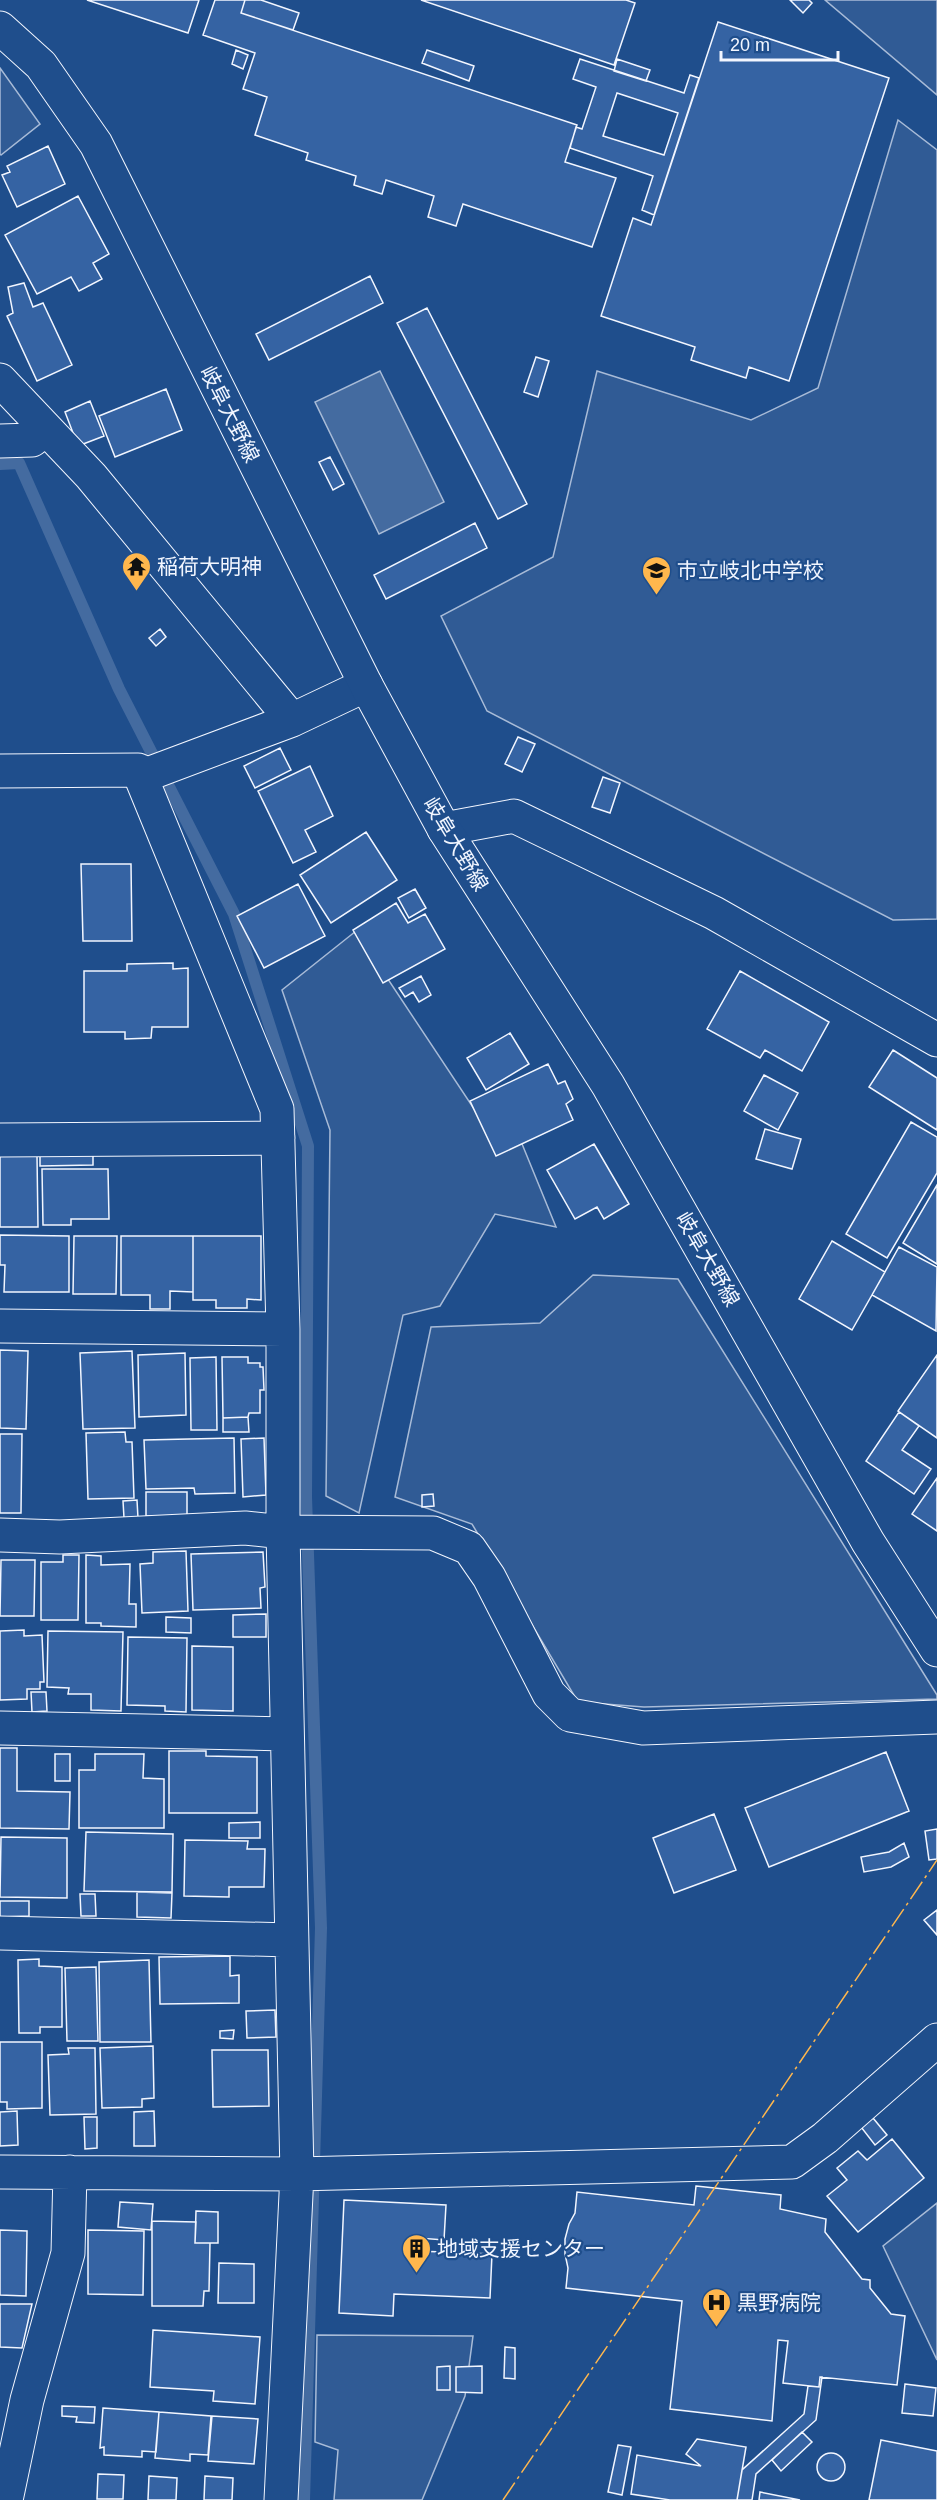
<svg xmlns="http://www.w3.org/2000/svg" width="937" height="2500" font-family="Helvetica,'Noto Sans JP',sans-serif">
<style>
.built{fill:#305b95;stroke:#a8bbd7;stroke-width:1.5}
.water{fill:#446ba0;stroke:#a8bbd7;stroke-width:1.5}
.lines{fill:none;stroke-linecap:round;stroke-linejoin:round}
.stream{stroke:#446ba0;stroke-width:12}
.building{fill:#3563a3;stroke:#f2f6ff;stroke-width:1.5;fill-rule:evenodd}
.minor-casing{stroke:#f2f6ff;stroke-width:35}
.major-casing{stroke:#f2f6ff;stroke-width:35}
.minor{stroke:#1f4e8c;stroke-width:33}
.major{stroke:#1f4e8c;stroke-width:33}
.power{stroke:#ffb74d;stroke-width:1.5;stroke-dasharray:21 4.5 3 4.5;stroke-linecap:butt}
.labels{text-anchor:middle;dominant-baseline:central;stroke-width:4.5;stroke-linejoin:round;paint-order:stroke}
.street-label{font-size:21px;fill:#f2f6ff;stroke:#1f4e8c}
.poi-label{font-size:21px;fill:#f2f6ff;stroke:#1f4e8c;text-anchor:start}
</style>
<rect width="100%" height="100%" fill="#1f4e8c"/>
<path class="built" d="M825,0H937V95Z
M0,68L40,124L1,155L0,154Z
M898,120L937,150V919L893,920L487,711L441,616L553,557L597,371L751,420L818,388Z
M356,931L494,1139H520L556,1227L495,1214L440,1306L403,1315L359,1513L326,1496L330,1130L282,990Z
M593,1275L678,1279L937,1695V1699L644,1707L578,1702L472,1524L395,1497L431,1327L540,1323Z
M937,2203V2360L883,2246Z
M317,2335L473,2336L465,2396L422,2500H334L338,2450L315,2442Z"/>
<path class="water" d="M380,371L444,502L379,534L315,402Z"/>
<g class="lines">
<path class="stream" d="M0,464L19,463L119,689L234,914L308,1146L306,1497L321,1928L304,2500"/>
</g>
<path class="building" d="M87,0H199L188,33Z
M215,0H245L241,13L577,125L565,162L616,178L592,247L463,204L456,226L428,217L434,196L386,180L382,194L354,185L356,176L306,160L308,153L255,135L267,97L243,89L255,53L203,35Z
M245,0H261L299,13L293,30L241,13Z
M421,0H626L635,3L614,65Z
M790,0H809L812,3L803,13Z
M718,22L889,78L789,381L749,367L746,378L691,360L695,347L601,316L633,218L651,225Z
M236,50L248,55L243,69L232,64Z
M427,50L474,66L469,81L422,63Z
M580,59L684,93L690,75L699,78L654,215L642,210L653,176L570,148L576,127L582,129L596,87L573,79ZM617,93L678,113L664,155L603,136Z
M617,59L650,70L646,81L614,71Z
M48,146L65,184L17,207L2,175L10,172L7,166Z
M78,196L109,254L93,263L102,279L79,291L71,277L37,294L5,235Z
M370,276L383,303L269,360L256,334Z
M24,283L33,307L43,303L72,365L37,381L7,316L13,313L8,287Z
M427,308L527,504L498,519L397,323Z
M536,357L549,361L538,397L524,392Z
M166,389L182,430L115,457L99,416Z
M90,401L104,436L78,446L65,412Z
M330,457L344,484L333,490L319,462Z
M475,523L487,548L386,599L374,575Z
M160,629L166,637L156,646L149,638Z
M518,737L535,744L522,772L505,764Z
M280,748L291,770L255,788L244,766Z
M310,766L333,816L305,830L316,852L293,863L258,791Z
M603,777L620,783L610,813L592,807Z
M366,832L397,880L331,923L300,875Z
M81,864H131L132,941H83Z
M298,884L325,936L264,968L237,916Z
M415,889L426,908L409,918L398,898Z
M396,903L408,923L425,914L445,949L383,983L353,930Z
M173,963V969L188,968V1027H152L151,1038L125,1039V1032H84V971H127V964Z
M740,971L829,1022L802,1071L765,1050L760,1058L707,1029Z
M421,976L431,995L419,1002L413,992L405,997L399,988Z
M510,1033L529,1064L486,1090L467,1058Z
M893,1050L937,1078V1130L869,1087Z
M548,1064L558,1084L565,1081L573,1099L566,1104L573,1120L496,1156L470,1101Z
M764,1075L798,1093L778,1130L744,1111Z
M911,1122L937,1137V1173L887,1258L846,1234Z
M765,1129L801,1139L792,1169L756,1159Z
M594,1144L629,1204L604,1219L597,1207L575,1219L547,1170Z
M40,1154H93V1165L40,1166Z
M0,1156H37L38,1227H0Z
M42,1169H108L109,1219H71V1225H43Z
M937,1185V1264L903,1243Z
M0,1235L69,1236V1292H4L5,1265H0Z
M74,1236H117L116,1294H73Z
M121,1236H193V1292L170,1291V1309H150V1295H121Z
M193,1236H261V1300L247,1299V1308H216V1300H193Z
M832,1241L885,1272L852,1330L799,1299Z
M899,1247L937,1267L936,1331L872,1295Z
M0,1350L28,1351L26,1429L0,1428Z
M132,1351L135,1428L83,1429L80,1353Z
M185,1353L186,1415L139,1417L138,1355Z
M937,1355V1438L898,1411Z
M216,1357L217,1430H191L190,1358Z
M222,1357H248V1363H260V1367H263L264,1390H260V1413H249L248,1417L223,1418Z
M899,1412L919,1426L902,1450L931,1469L914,1494L866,1461Z
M248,1417L249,1432H223V1418Z
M125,1432L126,1442H132L134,1498L88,1499L86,1433Z
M0,1434H22L21,1513H0Z
M234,1438L235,1493L195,1494L194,1488L146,1489L144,1440Z
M264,1438L266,1495L243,1497L241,1439Z
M937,1478V1531L912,1514Z
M146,1492H187V1516H146Z
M433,1494L434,1506L422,1507V1495Z
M137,1500L138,1518H124L123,1501Z
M186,1551L188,1611L142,1613L140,1564L153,1563V1552Z
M263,1552L265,1587L260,1588L261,1608L193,1610L191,1554Z
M63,1555H79L78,1620H41V1562H63Z
M86,1555L101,1556V1565L130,1564L129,1604H136V1627L101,1626V1623H86Z
M1,1560H35L34,1616H0Z
M266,1614V1637H233V1615Z
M166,1617L191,1618V1633L166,1632Z
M24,1630V1636L42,1635L44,1682H40V1689H27V1699L0,1700V1631Z
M48,1631L123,1632L121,1711L91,1710V1694H68L69,1688L47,1687Z
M128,1637L187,1638L186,1712L165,1711V1706L127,1705Z
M192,1646L233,1647V1711L192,1710Z
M31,1692H46L47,1711L32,1712Z
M0,1748H17V1791L70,1792L69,1829L0,1828Z
M169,1751H206V1756L257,1757V1813H169Z
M886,1752L909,1811L769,1867L745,1808Z
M55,1754H70V1781H55Z
M95,1754H144L143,1778L164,1779V1828H79V1770H95Z
M714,1814L736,1870L674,1893L653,1838Z
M260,1822V1838H229V1823Z
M937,1829V1859L929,1860L925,1831Z
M86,1832L173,1834L172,1892L84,1891Z
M1,1837L67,1838V1898L0,1897Z
M185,1840L248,1841L247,1849H265L264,1887H229V1897L184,1896Z
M904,1843L909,1857L891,1867L864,1872L861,1857L889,1852Z
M137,1892L172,1893L171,1918L137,1917Z
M80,1894H95L96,1916H81Z
M0,1901H29V1916L0,1917Z
M937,1910V1935L924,1920Z
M230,1956V1976L239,1975V2003L160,2004L159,1957Z
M39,1959V1966L62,1967V2027H40V2033H19L18,1960Z
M149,1960L151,2042H100L99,1962Z
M96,1967L98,2041H67L65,1968Z
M275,2010L276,2037L247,2038L246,2011Z
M234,2030L233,2039L220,2038V2031Z
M0,2042H42V2108L7,2109V2102H0Z
M153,2046L154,2098L142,2099V2107L102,2108L100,2048Z
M68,2048H95L96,2114L50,2115L48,2055L69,2054Z
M212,2050H268L269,2106L213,2107Z
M17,2111L18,2145L0,2146V2112Z
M154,2111L155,2146H134V2112Z
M84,2117H97V2148L85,2149Z
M873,2118L887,2135L875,2145L861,2127Z
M892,2139L924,2178L858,2232L827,2196L847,2180L837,2168L858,2151L867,2160Z
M696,2186L781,2195L780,2209L826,2219L825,2232L862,2279L870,2280V2288L891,2314L905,2316L897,2385L820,2377L819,2387L783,2383L788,2341L778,2340L772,2421L670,2409L682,2301L566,2288L568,2268L565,2254V2239L569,2224L575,2213L577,2192L694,2205Z
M344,2200L446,2205L444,2240L419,2238L418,2251L492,2254L490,2298L394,2294L393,2316L339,2313Z
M120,2202L153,2204L151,2230L118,2227Z
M196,2211L218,2212V2243H195Z
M152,2221L196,2222L195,2243H210L209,2291H204L203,2306H152Z
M0,2230L27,2231L26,2296L0,2295Z
M88,2230L144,2231L143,2295L88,2294Z
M219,2263L254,2264V2303H218Z
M0,2304H32L22,2348L0,2347Z
M153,2330L260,2337L255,2404L213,2401L214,2391L150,2387Z
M505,2347L515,2348V2379L504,2378Z
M450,2366V2390H437V2367Z
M482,2366V2393L456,2392V2367Z
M820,2377H822L816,2420L756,2474L752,2500H737L742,2470L804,2414L808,2386L819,2387Z
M905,2384L936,2388L933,2416L902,2413Z
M62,2406L95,2407L94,2423L76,2422L77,2417L62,2416Z
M103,2408L159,2412L156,2452L142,2451V2457L104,2455V2447L100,2448Z
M159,2412L211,2416L208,2455L190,2454V2461L155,2458Z
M212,2416L258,2419L254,2464L208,2461Z
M802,2432L812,2442L781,2471L772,2460Z
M697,2439L746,2447L737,2500H670L631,2494L637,2455L701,2466L686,2454Z
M881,2440L937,2451V2500H869Z
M618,2445L631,2447L622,2495L608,2492Z
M817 2467a14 14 0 1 1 28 0a14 14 0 1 1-28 0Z
M98,2474L124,2475L123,2499H97Z
M149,2476L177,2478L176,2500H148Z
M205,2476L233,2478L232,2500H204Z
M760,2492L800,2500H759Z"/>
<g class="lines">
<defs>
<path id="minor" d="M0,380L91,476L292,720
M0,441L32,440L46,429
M138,770L277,1109L283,1329V1532L297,2174L281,2500
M0,771L138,770L148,774L292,720L366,685
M444,829L514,816L714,913L937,1040
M0,1140L278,1138
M0,1326L283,1329
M0,1535L60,1537L245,1528L283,1532L433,1533L469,1548L489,1577L549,1694L570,1715L643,1728L937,1717
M0,1728L287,1734
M0,1933L291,1940
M0,2172L297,2174L792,2162L825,2138L937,2040
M6,2500L27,2400L68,2253L70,2172"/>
<path id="major" d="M0,28L41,65L96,144L366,685L444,829L608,1085L868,1542L937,1650"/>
</defs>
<use href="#minor" class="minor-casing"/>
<use href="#major" class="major-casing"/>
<use href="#minor" class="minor"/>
<use href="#major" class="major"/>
<path class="power" d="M503,2500L937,1860"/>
</g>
<defs>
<symbol id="temple-pin" viewBox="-11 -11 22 30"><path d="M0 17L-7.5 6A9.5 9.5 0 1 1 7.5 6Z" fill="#ffb74d" stroke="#1f4e8c"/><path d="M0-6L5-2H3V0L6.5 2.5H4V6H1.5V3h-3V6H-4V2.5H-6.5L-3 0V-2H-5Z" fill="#111"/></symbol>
<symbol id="school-pin" viewBox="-11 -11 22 30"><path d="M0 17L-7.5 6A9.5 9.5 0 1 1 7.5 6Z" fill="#ffb74d" stroke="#1f4e8c"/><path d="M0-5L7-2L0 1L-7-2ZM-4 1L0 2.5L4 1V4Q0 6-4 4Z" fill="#111"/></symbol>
<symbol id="building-pin" viewBox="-11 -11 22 30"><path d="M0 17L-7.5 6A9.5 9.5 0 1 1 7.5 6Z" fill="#ffb74d" stroke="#1f4e8c"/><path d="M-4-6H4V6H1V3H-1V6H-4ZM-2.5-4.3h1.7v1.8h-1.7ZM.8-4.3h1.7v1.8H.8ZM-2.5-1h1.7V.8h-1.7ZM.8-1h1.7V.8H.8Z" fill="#111"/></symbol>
<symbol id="hospital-pin" viewBox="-11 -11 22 30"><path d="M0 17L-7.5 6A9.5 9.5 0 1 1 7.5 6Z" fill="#ffb74d" stroke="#1f4e8c"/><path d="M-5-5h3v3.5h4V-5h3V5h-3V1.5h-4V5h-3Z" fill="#111"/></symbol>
</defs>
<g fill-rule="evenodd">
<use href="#temple-pin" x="120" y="550" width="33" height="45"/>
<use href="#school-pin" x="640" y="554" width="33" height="45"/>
<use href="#building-pin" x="400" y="2232" width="33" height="45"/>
<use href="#hospital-pin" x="700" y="2286" width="33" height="45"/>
</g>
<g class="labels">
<g class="street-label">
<text transform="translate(230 414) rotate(63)">岐阜大野線</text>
<text transform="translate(456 844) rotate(59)">岐阜大野線</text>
<text transform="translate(708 1259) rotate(60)">岐阜大野線</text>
</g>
<g class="poi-label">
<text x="157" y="566">稲荷大明神</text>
<text x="677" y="570">市立岐北中学校</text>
<text x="437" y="2248">地域支援センター</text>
<text x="737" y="2302">黒野病院</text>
</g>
</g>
<path d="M721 51v9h117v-9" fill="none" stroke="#f2f6ff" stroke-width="3"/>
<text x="730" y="51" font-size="18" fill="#f2f6ff" stroke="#1f4e8c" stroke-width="4.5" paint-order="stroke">20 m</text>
</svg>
